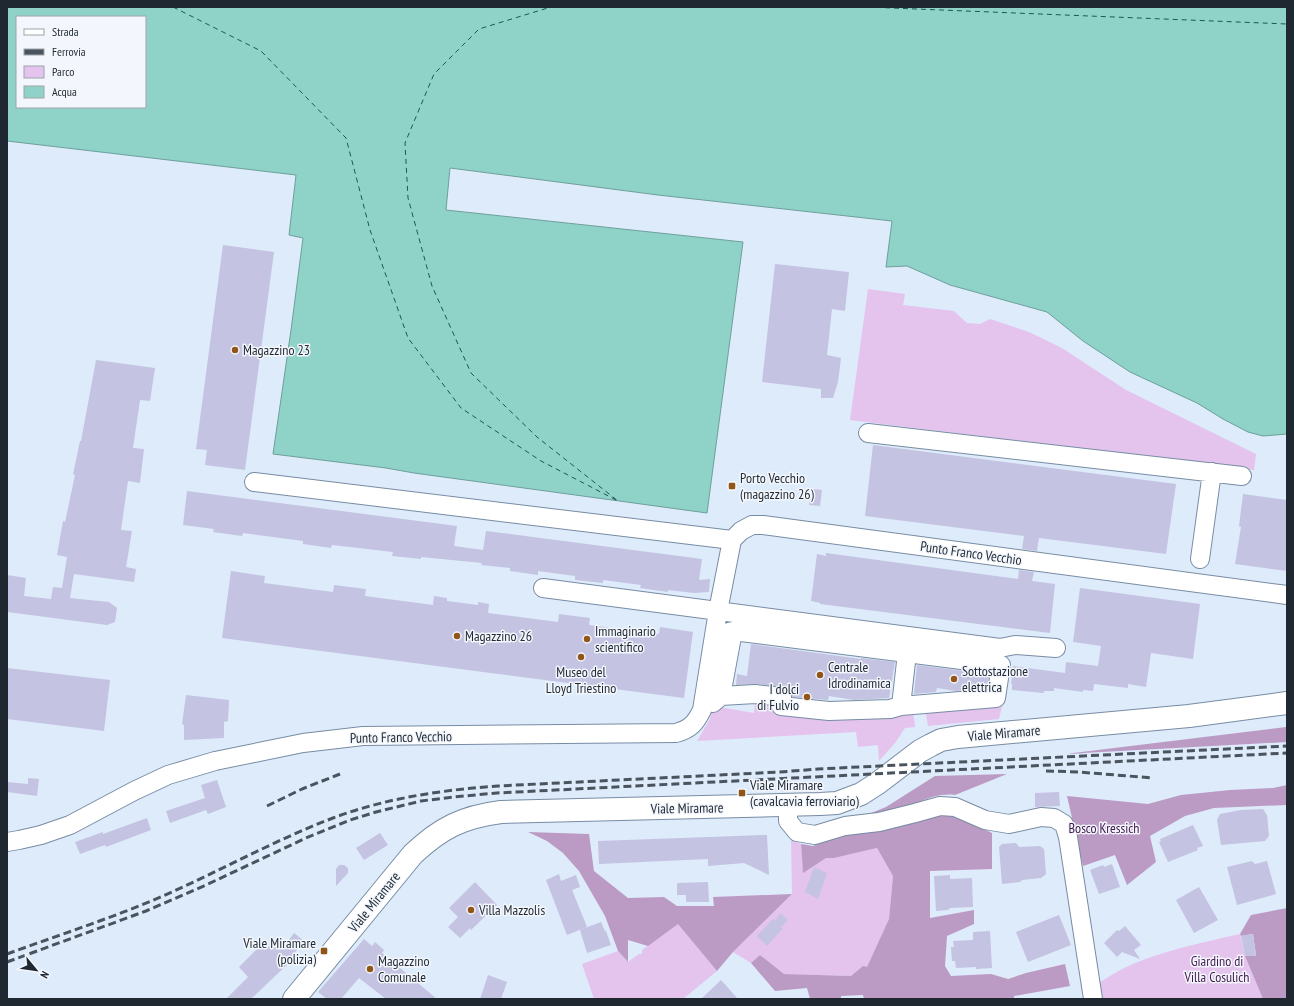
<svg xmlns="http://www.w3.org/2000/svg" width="1294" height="1006" font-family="'PT Sans Narrow',sans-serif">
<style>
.green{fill:#e4c3ed}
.forest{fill:#bb9ac4}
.water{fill:#8fd2c8;stroke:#6d9f9b;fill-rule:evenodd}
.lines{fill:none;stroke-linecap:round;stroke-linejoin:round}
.ferry{stroke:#1e5750;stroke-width:1;stroke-dasharray:5 4;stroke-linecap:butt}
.building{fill:#c4c3e2}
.minor-casing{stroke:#778ca3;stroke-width:20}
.major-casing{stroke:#778ca3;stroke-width:24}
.minor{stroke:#fff;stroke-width:18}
.major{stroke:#fff;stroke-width:22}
.rail{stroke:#4a545f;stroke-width:3;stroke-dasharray:8 4;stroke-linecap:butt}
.poi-dot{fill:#925518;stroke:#f3f7fd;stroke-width:1.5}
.labels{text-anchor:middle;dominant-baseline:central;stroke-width:3;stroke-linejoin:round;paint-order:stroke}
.poi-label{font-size:14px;fill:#1f2831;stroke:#f3f7fd;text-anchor:start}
.street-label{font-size:14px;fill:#1f2831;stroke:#f3f7fd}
.park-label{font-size:14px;fill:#431a4e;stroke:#f3f7fd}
</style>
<rect width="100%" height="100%" fill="#deebfb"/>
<path class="green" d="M868,289L905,294L903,305L954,311L967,323L980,324L990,319L1029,332L1062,348L1126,390L1256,454L1254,470L850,420Z
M756,697L913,711L915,727L905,728L895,743L879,761L878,745L858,747L856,732L697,741L710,719L713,706L754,713Z
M1003,702L999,719L928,726L925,708Z
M791,839L801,844L803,872L826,858H834L877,848L893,876L889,919L867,968L863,967L851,976L783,974L760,955L751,963L733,952L792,894Z
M678,923L717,971L683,999H594L582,964L618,951L628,962L639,954H642V950Z
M1240,934L1245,956L1263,999H1099L1097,984C1106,979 1114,973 1124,968C1160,951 1201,943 1240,934Z"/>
<path class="forest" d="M1287,727V742L1065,754L1286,727Z
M1007,774L955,795C932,792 912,807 890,813C880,816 869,817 859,818L886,807L935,776Z
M1287,785V805L1214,808L1185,816L1150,836L1156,862L1127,885L1115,855L1083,866L1067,796L1148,804L1181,795L1230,790L1273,788Z
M951,813L992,833V869L930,871V918L974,910V924L947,936L945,966L951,976L991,974L1008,979L1026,973L1065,964L1070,986L1014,996V999H864L863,995L841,996V999H810L807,988L775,991L751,963L760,955L784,974L851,976L863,966L867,967L889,919L893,876L877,848L834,858H826L803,873L801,844L813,846L845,832L878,831Z
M528,832L589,834L594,871L628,898L664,897L677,906H714L713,897L792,894L733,952L717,971L678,924L648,946L628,940V962L618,951L605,916L579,871L563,853L547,841Z
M1287,908V999H1263L1245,956L1256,955L1253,934L1241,936L1240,934L1251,915Z"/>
<path class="water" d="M7,7H1287V434L1263,436L1248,432L1223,419L1197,403L1130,372L1083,341L1047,312L950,285L907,266L886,267L892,221L658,195L450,168L446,210L743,242L707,513L414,473L386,468L273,454L291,330L303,238L289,235L296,175L7,141ZM17,17H145V107H17Z"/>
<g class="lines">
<path class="ferry" d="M173,7L261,51L346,138L370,230L408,338L461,408L541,461L618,501L537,437L471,373L432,286L408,198L405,143L434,74L479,29L551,7
M867,7L1287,24"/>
</g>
<path class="building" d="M223,245L274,252L245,470L205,465L207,450L196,449Z
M775,264L849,272L845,311L832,309L827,355L841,358L838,382L833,398H821V389L762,382Z
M96,360L155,368L150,401L140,400L133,448L144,449L140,483L128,481L121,530L132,531L126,567L136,569L134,582L74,574L70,598L109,602L117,608L115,622L107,625L7,612V575L26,578L24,596L51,599L53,587L62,588L67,557L57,555L63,521L65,522L75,475L73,474L80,441H81Z
M873,445L1176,484L1166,554L1039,538L1037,551L1022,549L1024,536L865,516Z
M812,489L822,490L820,506L809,505Z
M187,491L457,526L454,546L483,550L486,531L702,559L699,580L710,579L709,592L694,593L668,590V592L640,588L641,585L603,580V583L575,580V576L538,571V575L510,571V568L481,565L482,563L421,557V559L392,556L393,552L332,545L331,548L303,544V541L243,533L242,536L213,532L214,529L183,525Z
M1243,494L1287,500V571L1235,564L1241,527L1239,526Z
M826,553L1018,579L1019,570L1034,572L1032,581L1055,584L1050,633L820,604V603L811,601L817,554L826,556Z
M231,571L265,576L264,583L333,592L334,585L366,589L365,596L433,605L434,596L447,598V601L478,605V602L489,604L488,613L558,622L559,614L590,618L589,625L659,634L660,627L693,632L684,698L222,638Z
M1080,588L1200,604L1193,659L1151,653L1146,687L1128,684V688L1094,684L1093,691L1083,690V692L1054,688V691H1044V693L1012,690V684H1011L1013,666L1065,673L1066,662L1098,666L1101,646L1073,642Z
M751,644L861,659V658L895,662L889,698L854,700L829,696L828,700L792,697L791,692L788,689L783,687L756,684L736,685L737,674L747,676Z
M917,665L989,674L987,688L956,691L937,688L936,692L914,694Z
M7,668L110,680L104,731L7,719Z
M186,695L229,700L228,721L224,722V738L184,740V725L182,724Z
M28,778L39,779L37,796L7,792V782L28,784Z
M217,780L226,807L208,814L206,810L170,823L166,811L205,798L201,785Z
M1059,792L1060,806L1035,807V793Z
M1263,809L1267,815L1269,836L1265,841L1221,845L1217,820L1220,814L1241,810Z
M147,818L151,830L106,847L105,845L80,854L75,842L103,832V834Z
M1193,825L1203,846L1197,848L1198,850L1168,862L1159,842L1161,841L1160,839Z
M380,833L388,845L364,860L356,848Z
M767,835L769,875L744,863L708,866V859L599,864L598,841Z
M1016,843L1019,847L1040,846L1044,849L1046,874L1041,878L1022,880L1020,882L1002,884L999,847L1002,844Z
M1252,861L1255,864L1267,861L1276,894L1237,905L1227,867Z
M1112,864L1120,887L1099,894L1090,870L1103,865L1104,867Z
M339,865H344L348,868V873L336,886V869Z
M814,867L827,873L818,899L805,892Z
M559,874L561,881L576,875L580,887L572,890L587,927L567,935L546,880Z
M950,875V879L972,878L973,907L950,908L948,910L936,911L934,876Z
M475,882L497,905L471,930L470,928L460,938L448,927L458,917L449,908Z
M708,882L709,902H686V895H677V883Z
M1199,887L1218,920L1194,933L1176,900Z
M780,913L788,920L781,927L783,928L767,946L757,936L773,919L775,921Z
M1059,915L1071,945L1028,962L1016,932Z
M601,922L605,931H606L611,945L587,953L580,930Z
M1125,926L1141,945L1134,950L1140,959L1122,952L1117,957L1104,943L1117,930L1119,931Z
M990,931L992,968L976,969V967L956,968L955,961H952L951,947H954L953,941L973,940V932Z
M294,933L304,941L293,955L295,957L251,999H226L248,977L239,967L262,944L266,949L278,938L285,945Z
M1253,934L1256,956H1245L1241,936Z
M364,939L372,946L375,942L384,950L382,953L437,999H386L359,978L341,999H327L318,992Z
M488,975L507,982L501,999H480Z
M721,980L738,999H701Z"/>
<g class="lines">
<defs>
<path id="minor" d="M868,433L1242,476
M254,482L732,540
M1200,559L1212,472
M543,588L1000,648L1015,645L1056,648
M721,634L733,631L1001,665L996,698L901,706L890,709L829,711L781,706L782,697L755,694L721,696
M713,703L721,696L733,631
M901,706L907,653
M788,805V821L797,832L815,835L845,826L879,822L915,813L940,806L955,807L985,820L1009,824L1041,817L1054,818L1064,824L1068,837L1093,999
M7,842L19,840L41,835L70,825L134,791L168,775L215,761L303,743L363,736L676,733C690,729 695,724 702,710L718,611L732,540L741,531L752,525H763L1287,595"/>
<path id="major" d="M294,999L413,854C441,828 462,817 501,812L820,804L837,803L861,794L878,783L920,751L931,745L941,740L958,737L1189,716L1287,703"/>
</defs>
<use href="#minor" class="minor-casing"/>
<use href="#major" class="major-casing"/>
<use href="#minor" class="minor"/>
<use href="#major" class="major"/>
<path class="rail" d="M1046,771L1079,772L1153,778
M267,806L302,789L340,774
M7,954C59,935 112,918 163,896C220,871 275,840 333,818C386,798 442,790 498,786L780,772L818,769L1287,746
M7,962L146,911L206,885L306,838L350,820L376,812L421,801L453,797L497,793L1287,753"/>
</g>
<g class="poi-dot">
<circle cx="235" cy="350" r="4"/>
<rect x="728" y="482" width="8" height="8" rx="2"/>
<circle cx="457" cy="636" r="4"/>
<circle cx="587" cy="639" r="4"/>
<circle cx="581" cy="657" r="4"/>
<circle cx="820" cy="675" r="4"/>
<circle cx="954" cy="679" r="4"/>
<circle cx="807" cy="697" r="4"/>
<rect x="738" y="789" width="8" height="8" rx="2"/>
<circle cx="471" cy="910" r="4"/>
<rect x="320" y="947" width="8" height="8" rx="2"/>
<circle cx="370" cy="969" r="4"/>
</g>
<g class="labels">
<g class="poi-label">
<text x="243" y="350">Magazzino 23</text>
<text x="740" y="478">Porto Vecchio<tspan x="740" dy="16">(magazzino 26)</tspan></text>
<text x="595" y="631">Immaginario<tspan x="595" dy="16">scientifico</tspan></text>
<text x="465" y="636">Magazzino 26</text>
<text x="828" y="667">Centrale<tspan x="828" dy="16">Idrodinamica</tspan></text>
<text x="962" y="671">Sottostazione<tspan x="962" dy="16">elettrica</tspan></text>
<text x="581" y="672" text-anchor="middle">Museo del<tspan x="581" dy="16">Lloyd Triestino</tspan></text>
<text x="799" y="689" text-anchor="end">I dolci<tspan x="799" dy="16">di Fulvio</tspan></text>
<text x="750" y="785">Viale Miramare<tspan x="750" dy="16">(cavalcavia ferroviario)</tspan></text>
<text x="479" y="910">Villa Mazzolis</text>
<text x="316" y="943" text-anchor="end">Viale Miramare<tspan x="316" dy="16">(polizia)</tspan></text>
<text x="378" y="961">Magazzino<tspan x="378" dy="16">Comunale</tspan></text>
</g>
<g class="street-label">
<text transform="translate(971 553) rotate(8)">Punto Franco Vecchio</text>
<text transform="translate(1004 733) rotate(-5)">Viale Miramare</text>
<text transform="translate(401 737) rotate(-1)">Punto Franco Vecchio</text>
<text transform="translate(687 808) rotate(-1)">Viale Miramare</text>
<text transform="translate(374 902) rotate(-51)">Viale Miramare</text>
</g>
<g class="park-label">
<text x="1104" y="828">Bosco Kressich</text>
<text x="1217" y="961">Giardino di<tspan x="1217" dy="16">Villa Cosulich</tspan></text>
</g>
</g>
<rect width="1294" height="1006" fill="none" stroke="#1f2831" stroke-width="16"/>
<rect x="16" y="16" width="130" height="92" fill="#f3f7fd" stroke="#9ea4ab"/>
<rect x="24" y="29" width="20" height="6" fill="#ffffff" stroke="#9ea4ab"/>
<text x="52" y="36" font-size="12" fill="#1f2831">Strada</text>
<rect x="24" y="49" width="20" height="6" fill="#4a545f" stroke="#9ea4ab"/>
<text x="52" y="56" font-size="12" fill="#1f2831">Ferrovia</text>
<rect x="24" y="66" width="20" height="12" fill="#e4c3ed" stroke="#9ea4ab"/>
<text x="52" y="76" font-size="12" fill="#1f2831">Parco</text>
<rect x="24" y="86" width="20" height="12" fill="#8fd2c8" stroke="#9ea4ab"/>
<text x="52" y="96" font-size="12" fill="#1f2831">Acqua</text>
<g transform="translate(36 970) rotate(119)" stroke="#f3f7fd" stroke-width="3" paint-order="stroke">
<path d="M0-3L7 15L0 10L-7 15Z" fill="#1f2831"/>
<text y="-6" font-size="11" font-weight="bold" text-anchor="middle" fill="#1f2831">N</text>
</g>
</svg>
